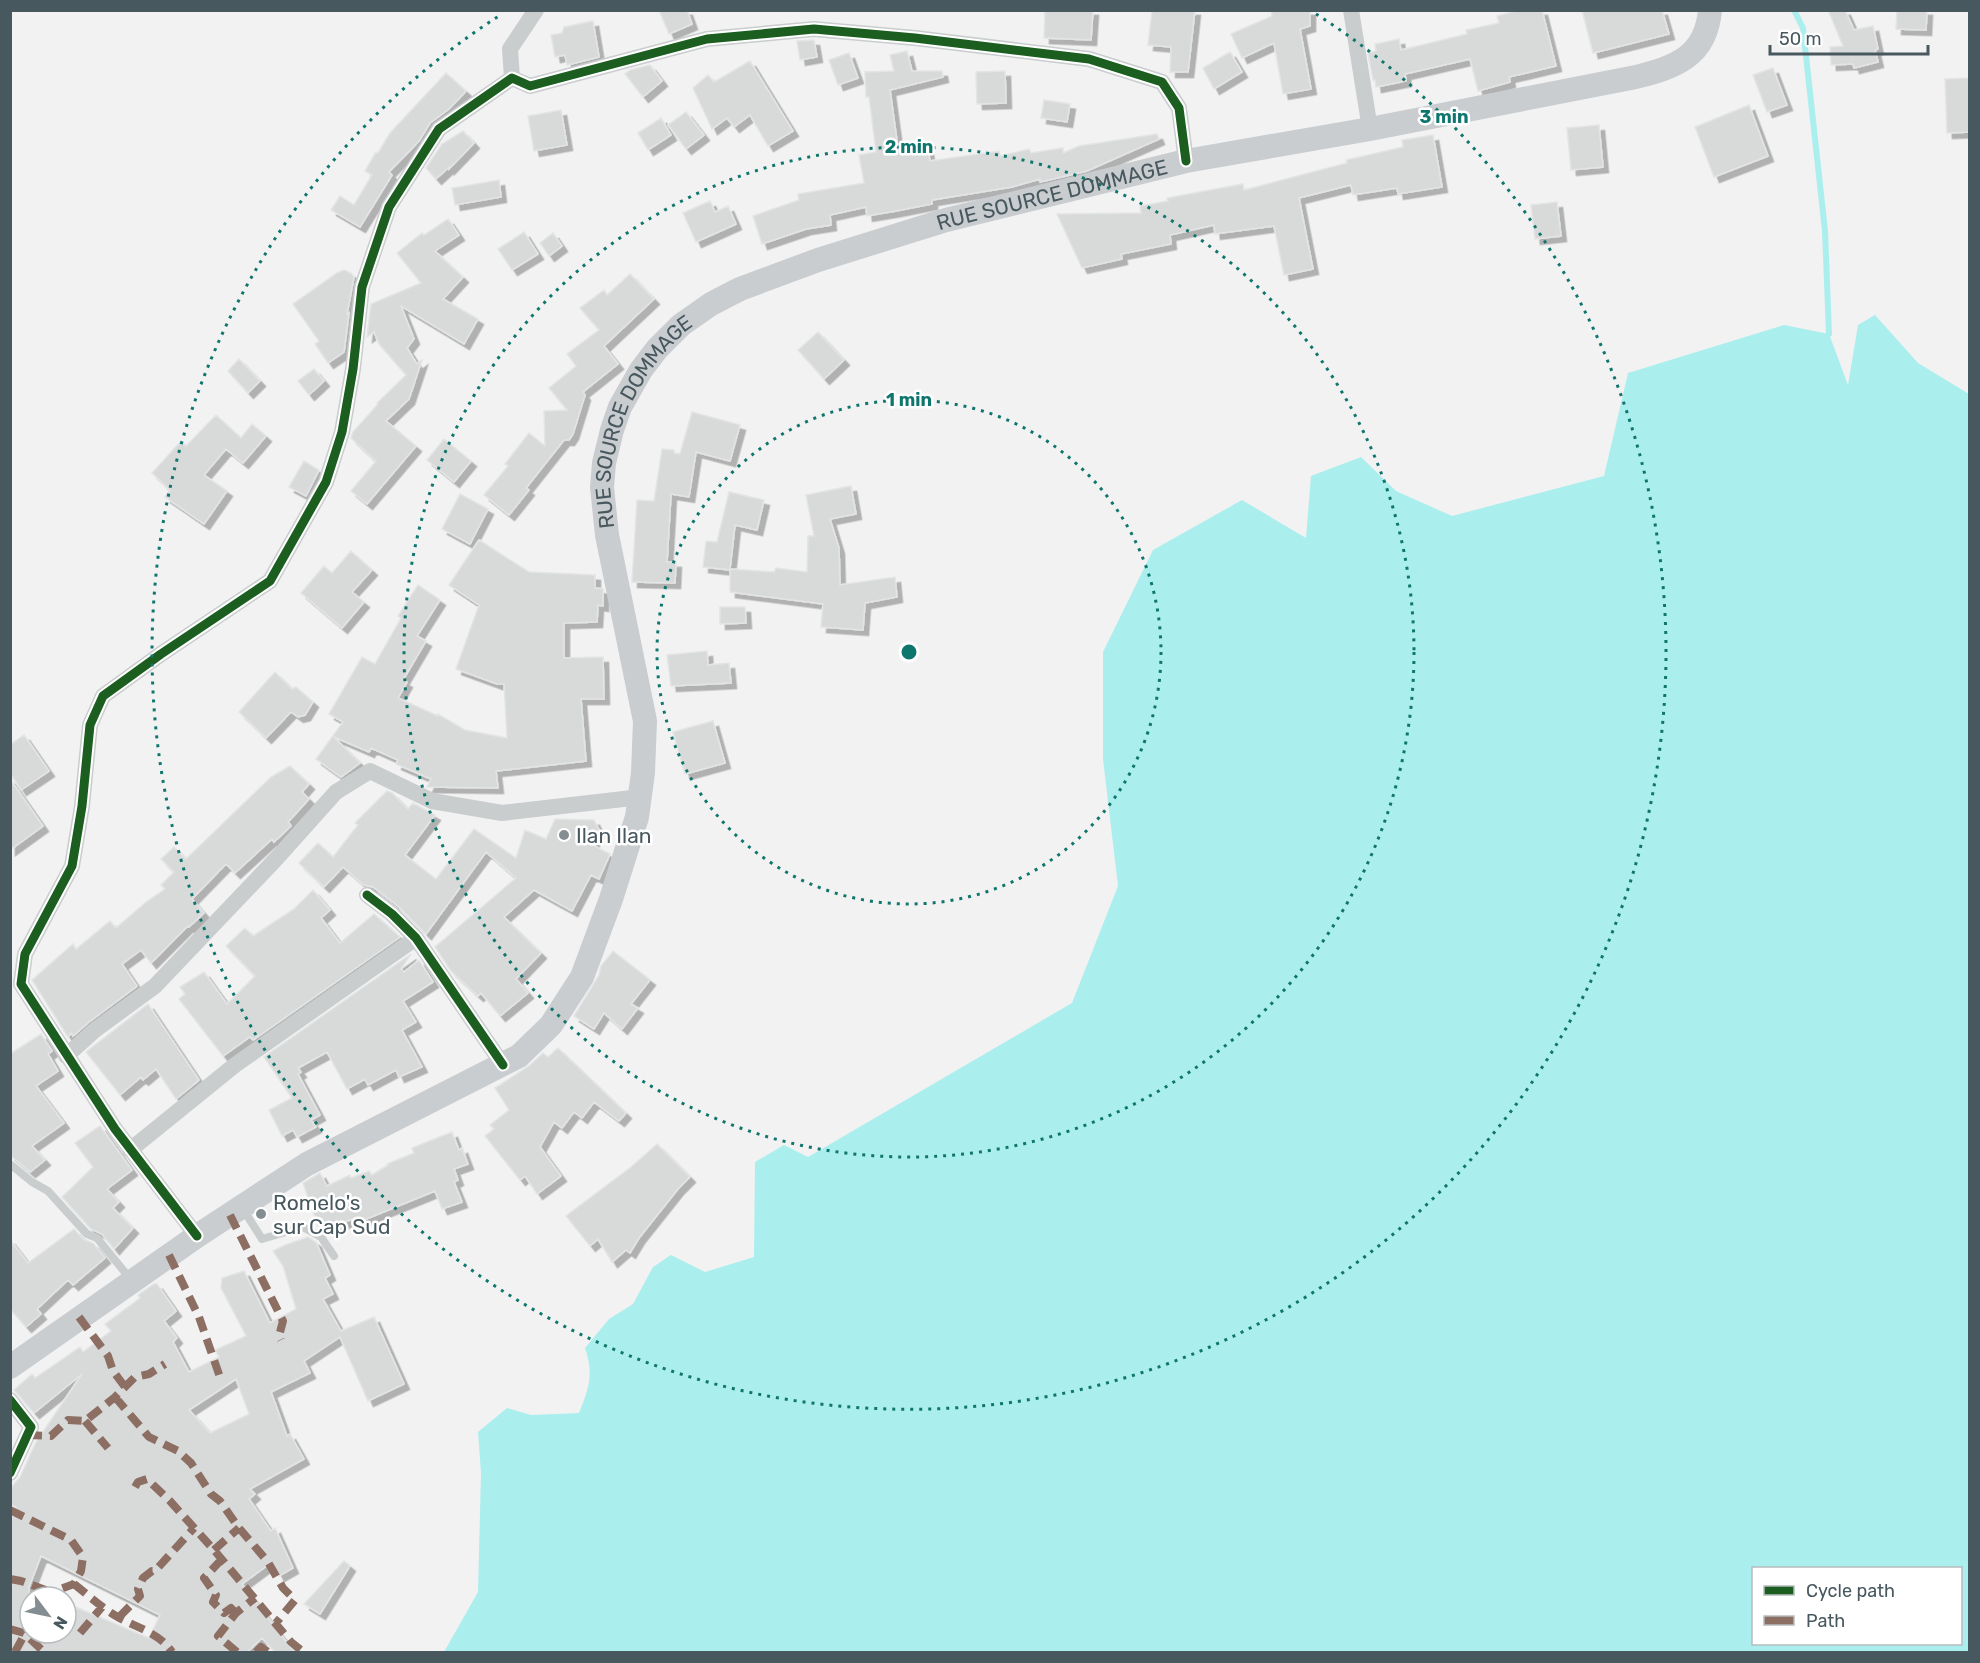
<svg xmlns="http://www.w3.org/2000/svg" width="1980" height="1663" font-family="Rubik,sans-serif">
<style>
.water{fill:#abeeee;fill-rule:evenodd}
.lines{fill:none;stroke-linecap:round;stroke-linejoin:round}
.stream{stroke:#abeeee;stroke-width:6}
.building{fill:#d8dada;stroke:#e3e4e5;stroke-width:1.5;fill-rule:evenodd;filter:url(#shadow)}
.service{stroke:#c9cdcd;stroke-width:8}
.minor{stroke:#c9cdcd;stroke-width:16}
.secondary{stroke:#c9cdcf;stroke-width:24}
.quiet{stroke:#8d6e63;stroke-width:8;stroke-dasharray:15 8;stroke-linecap:butt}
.cycleway-casing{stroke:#fff;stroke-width:13}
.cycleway{stroke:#1b5e20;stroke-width:9}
.ring{fill:none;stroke:#0f766e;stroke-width:3;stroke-dasharray:3 6}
.poi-dot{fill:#848e92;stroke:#fff;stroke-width:2}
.labels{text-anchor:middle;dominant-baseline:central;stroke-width:5;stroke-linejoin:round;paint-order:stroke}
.street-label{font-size:21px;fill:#48585f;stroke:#fff}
.poi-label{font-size:21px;fill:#48585f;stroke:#fff;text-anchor:start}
.centre{fill:#0f766e;stroke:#fff;stroke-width:3}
.ring-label{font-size:18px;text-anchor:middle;font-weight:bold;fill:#0f766e;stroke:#fff;stroke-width:5;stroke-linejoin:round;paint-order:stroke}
</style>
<defs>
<filter id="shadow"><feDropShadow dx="5.5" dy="5.5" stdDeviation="0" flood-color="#0004"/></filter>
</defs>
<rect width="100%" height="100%" fill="#f2f2f2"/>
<path class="water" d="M1875,315L1918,363L1969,394V1652H444L478,1592L481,1473L478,1432L507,1408L531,1415L579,1413C589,1388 594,1374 585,1348L609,1319L633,1304L653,1267L671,1255L705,1272L754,1257L755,1162L784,1145L808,1157L1072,1003L1118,886L1103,759V652L1153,550L1242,500L1306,538L1311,476L1361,457L1396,491L1452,516L1604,476L1628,373L1784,325L1829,334L1848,385L1858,325ZM1754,1568H1960V1644H1754Z"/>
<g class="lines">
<path class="stream" d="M1794,10L1803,28L1825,231L1829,334"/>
</g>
<path class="building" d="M659,10H687L692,24L669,34Z
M1045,10H1093L1091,40L1044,38Z
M1152,10H1195L1188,72H1170L1171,47L1148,45Z
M1271,10H1310V26L1300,29L1311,89L1283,94L1274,43L1242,58L1231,34L1272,16Z
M1520,10H1542L1556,66L1509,77L1510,82L1478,91L1470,59L1405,74L1406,81L1376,87L1375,80H1373L1368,53L1376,51L1375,44L1399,39L1401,50L1467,34L1466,30L1499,23L1497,16Z
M1582,10H1662L1669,34L1593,53Z
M1828,10H1845L1854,30L1873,26L1878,49L1875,50L1878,62L1854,68L1853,64L1831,65L1830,47L1843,46Z
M1897,10H1927L1926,30L1896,29Z
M593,21L599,57L567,65L565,55L555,57L551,35L562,33L564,27Z
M814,40L817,57L800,60L797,41Z
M907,51L912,71H942L943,77L890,90L898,148L927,143L930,161L999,151L1000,156L1029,149L1031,153L1063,148V153L1079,146L1157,134L1159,139L1087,171L1040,182V179L1012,187L932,200V204L896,211L867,216L866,207L830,215L831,225L806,229L762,244L753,216L799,200L798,194L864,183L859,155L876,152L869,97H866L865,72L894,71L890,55Z
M1230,52L1242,72L1214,89L1203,68Z
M849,53L858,78L838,85L829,60Z
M750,61L793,131L768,146L750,115L734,127L727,118L712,129L693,88L708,75L714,82Z
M650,65L662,81L643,97L625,74L630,70Z
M1773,68L1787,105L1767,112L1753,75Z
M1005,71L1006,103L977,104L976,72Z
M446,73L466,91L449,109L430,123L419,141L389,172L392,175L360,227L331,210L340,196L354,205L372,175L365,171L376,152L378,153L390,133Z
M1970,78V132L1947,133L1945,79Z
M1044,100L1070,104L1067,122L1041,118Z
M1749,105L1768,156L1714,177L1695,127Z
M561,110L567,145L534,151L528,116Z
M686,112L704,135L686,149L668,125Z
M661,118L671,135L648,150L638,133Z
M1599,125L1603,167L1571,170L1567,128Z
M463,131L474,143L449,169V167L436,179L426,168L442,144Z
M1433,135L1442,187L1398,194L1397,188L1353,195L1351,185L1299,198L1313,269L1284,275L1274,226L1215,234L1214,225L1170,235L1171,244L1121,254L1122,259L1082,268L1057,214L1141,213L1140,206L1168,201L1167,198L1243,184L1244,190L1347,163L1346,160L1403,147L1402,140Z
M499,180L501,197L455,205L452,188Z
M710,201L715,212L728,206L736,224L696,242L683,213Z
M1557,202L1561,236L1535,239L1531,205Z
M448,219L459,235L435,251L463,277L443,299L478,319L464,344L401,306L414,339L407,348L417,364L422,360L409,399L386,421L416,446L367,504L351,491L376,461L351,438L353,432L378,404L377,403L406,375L379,344L374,332L367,337L371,304L421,283L397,253L422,233L424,235Z
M524,232L538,254L512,270L498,249Z
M553,233L562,246L549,256L540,243Z
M344,270L351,273L354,277L347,314L349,313L344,352L328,363L315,344L319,341L293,304L337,273Z
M630,274L654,299L604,346L618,364L583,392L585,395L573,434L569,440H564L526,488L529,490L509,515L484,495L508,466L505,464L529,433L545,446L544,411L567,410L549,388L576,366L567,354L599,330L580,308L604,290L607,295Z
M818,332L844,360L824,379L798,350Z
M239,359L260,381L248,393L228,371Z
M314,369L324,381L309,395L298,381Z
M692,412L740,425L730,461L696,452L689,497L671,494L667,562H676L675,583L632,582L637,500L654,501L662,449L674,450V453L680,454Z
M216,415L241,438L252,424L266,436L243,463L226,449L204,475L227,491L204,524L165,497L170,490L152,473L181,441L186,446Z
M444,439L471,461L454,482L427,460Z
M304,461L319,470L306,496L289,487Z
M851,486L856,514L830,519L839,548L840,585L895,577L897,597L865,603L863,630L821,627L823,604L730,592V570L703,567L706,541L717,542L729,492L764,500L757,530L735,525L730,569L774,572L776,568L807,572L808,536H814L806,495Z
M460,494L488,509L470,544L442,529Z
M479,540L529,572L595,575V588L603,589V606L598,605L597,622L564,623V658L603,657L604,699H581L586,761L496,771L498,788L427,787L431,779L396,764L398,760L371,748L369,752L334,737L360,763L341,777L316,759L343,722L329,714L362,657L375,664L401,618L398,616L418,585L440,600L417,636L426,641L403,680L407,682L398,698L438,716V714L465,730L507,738L504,684H497L456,669L479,605L449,585Z
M351,551L372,570L352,592L364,602L342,628L301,593L324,566L332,573Z
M720,607H745L746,623L720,624Z
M707,651L708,665L729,663L731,683L671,686L667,655Z
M275,672L292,689L296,687L313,702L305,715L298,717L291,712L266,738L239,712Z
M713,721L725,763L685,774L673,732Z
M24,735L49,771L21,790L10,773V745Z
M290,766L309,784L302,792L309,799L288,822L291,826L274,842L272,839L235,873L226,864L192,899L204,913L189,927L188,926L151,963L141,950L122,964L137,986L89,1022L73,1036L71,1033L68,1037L32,980L73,944L76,949L110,921L116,928L146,902L165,889L161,885L174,872L161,859L174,847L186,859L271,777Z
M10,779L43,826L10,850Z
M387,791L392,793L408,809L413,803L435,815L405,855L436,879L474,829L516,858L525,830L546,839L555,819L594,820L599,830L592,845L610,854L599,879L591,875L572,911L534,890L504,917L541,953L516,979L528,993L500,1016L481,993L478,996L451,971L435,947L516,878L486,852L426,934L398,906L373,887L364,885L343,867L324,887L299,863L318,843L333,857L358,825L355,823Z
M313,890L330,910L321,918L340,943L374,914L400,937L253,1040L250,1037L223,1056L179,999L185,994L180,987L204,972L227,1004L255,976L226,946L245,928L253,936L294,909Z
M613,951L650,980L631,1004L638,1008L622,1029L604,1013L594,1029L574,1016L599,975L601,966Z
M411,954L401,969L404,972L419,960L433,982L403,1001L416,1022L402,1030L422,1067L399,1077L396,1070L368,1085L365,1079L347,1089L327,1052L298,1068L301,1072L298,1074L320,1115L311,1120L316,1127L297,1137L293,1130L282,1136L269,1110L292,1098L264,1057Z
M148,1004L199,1080L176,1099L156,1069L143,1080L141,1077L120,1095L86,1052Z
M41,1034L52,1051L48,1054L58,1071L36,1086L64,1123L32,1146L45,1160L30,1172L10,1155V1054Z
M558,1048L626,1113L619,1121L594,1102L582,1118L574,1112L562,1128L554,1122L540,1147L561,1176L537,1194L525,1176L520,1180L485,1136L494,1129L490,1125L509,1110L495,1088L529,1066L543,1053L548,1057Z
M100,1126L132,1170L107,1189L119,1202L113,1208L133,1228L114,1249L102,1234L91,1229L62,1197L93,1167L75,1143Z
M452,1132L459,1150L462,1148L468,1164L454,1169L458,1180L454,1182L462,1202L442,1209L435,1191L354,1224L352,1219L336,1226L319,1229L303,1183L320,1173L327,1186L350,1175L351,1178L369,1171L372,1175L388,1165L387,1164L414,1153L412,1148Z
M657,1144L690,1177L678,1189L639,1238L630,1253L626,1250L612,1262L598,1239L590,1246L566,1216L631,1167Z
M74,1229L83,1239L93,1243L105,1258L73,1285L68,1280L37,1309L41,1314L26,1327L10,1309V1240L28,1263Z
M308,1237L316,1242L330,1275L325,1278L333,1294L323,1299L341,1331L374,1317L404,1384L368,1401L340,1337L304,1361L310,1373L271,1392L287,1436L290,1434L304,1459L250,1489L255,1494L249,1499L271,1531L275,1528L293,1568L279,1576L272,1562L242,1584L295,1653H276L262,1638L246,1653H10V1523L16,1507L10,1504V1489L20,1477L36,1442L82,1374L34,1413L14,1390L32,1374L35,1378L80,1347L83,1352L111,1331L105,1324L140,1298L138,1295L154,1284H157L176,1311L164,1321L177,1338L173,1342L189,1372L219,1357L215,1350L246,1336L221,1288L222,1278L244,1271L270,1323L296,1309L283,1266L273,1251L285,1245ZM236,1379L249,1414L210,1433L189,1410ZM41,1556L160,1615L149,1638L66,1603V1633H30L29,1587Z
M344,1561L350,1566L320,1614L304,1604Z"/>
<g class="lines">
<path class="service" d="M10,1164L32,1182L48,1191L87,1234L97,1238L132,1281
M243,1209L262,1239L303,1227L321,1237L334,1256"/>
<path class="minor" d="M1351,10L1370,129
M512,78L510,49L536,10
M367,895L392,914L416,938L503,1065
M66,1056L95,1030L155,986L276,859L336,792L370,771L432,801L502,813L641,797
M130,1150L235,1065L416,938
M197,1236L115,1129L21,984L25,954L72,866L82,806L90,725L103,696L161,654L270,581L326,482L342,432L353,369L362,287L389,207L439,129L512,78L530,86L707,39L814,29L915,38L1089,59L1162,82L1179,108L1186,161
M10,1400L31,1427L10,1473"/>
<path class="secondary" id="s1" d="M10,1367L197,1236L307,1164L519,1056L551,1025L582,977L611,899L637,817L643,773L645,721L607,535L602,487L604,463L612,430L620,407L641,370L657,349L681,325L711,304L740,289L818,260L946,220L1186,161L1370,129L1636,77C1675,67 1706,57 1710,10"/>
<path class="quiet" d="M230,1215L283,1321L279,1336L281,1340
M169,1255L199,1317L221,1380
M79,1317L108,1356L113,1371L125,1387
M115,1397L149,1437L178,1451L191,1463L211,1494L220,1501L239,1528L268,1562L283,1588L295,1600L276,1623
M85,1421L108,1448
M27,1435L51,1436L68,1420L85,1421L115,1397L135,1377L149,1374L165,1364
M135,1487L138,1482L147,1479L170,1501L214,1550L291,1642L301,1650
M10,1510L71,1540L83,1557L81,1571L74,1584L50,1593L47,1597
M214,1550L239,1528
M222,1559L204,1578L216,1595L213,1602L224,1613L231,1608L236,1613
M10,1579L21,1581L51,1592
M74,1584C88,1595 101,1607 116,1616C136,1628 159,1632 172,1652
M119,1617L140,1596L138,1589L143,1578L152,1571H155L194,1528
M10,1629L24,1633L44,1652
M80,1633L102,1607
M15,1652L30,1624
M237,1652L218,1636L236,1613L255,1598
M256,1652L261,1647L268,1652"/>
<defs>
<path id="cycleway" d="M367,895L392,914L416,938L503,1065
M197,1236L115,1129L21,984L25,954L72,866L82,806L90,725L103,696L161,654L270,581L326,482L342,432L353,369L362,287L389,207L439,129L512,78L530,86L707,39L814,29L915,38L1089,59L1162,82L1179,108L1186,161
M10,1400L31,1427L10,1473"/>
</defs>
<use href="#cycleway" class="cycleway-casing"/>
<use href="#cycleway" class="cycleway"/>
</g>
<g class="ring">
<circle cx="909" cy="652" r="252"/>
<circle cx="909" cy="652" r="505"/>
<path d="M1316 14A757 757 0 1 1 502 14"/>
</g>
<g class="poi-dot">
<circle cx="564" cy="835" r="6"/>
<circle cx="261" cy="1214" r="6"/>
</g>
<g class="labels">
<g class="street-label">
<text stroke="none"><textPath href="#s1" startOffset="1784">RUE SOURCE DOMMAGE</textPath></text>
<text stroke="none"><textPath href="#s1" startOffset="1280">RUE SOURCE DOMMAGE</textPath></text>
</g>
<g class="poi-label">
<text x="576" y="835">Ilan Ilan</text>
<text x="273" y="1202">Romelo's<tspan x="273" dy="24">sur Cap Sud</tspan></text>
</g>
</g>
<circle cx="909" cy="652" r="9" class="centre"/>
<g class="ring-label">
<text x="1444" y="123">3 min</text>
<text x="909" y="153">2 min</text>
<text x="909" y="406">1 min</text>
</g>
<rect width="1980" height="1663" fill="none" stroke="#48585f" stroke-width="24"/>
<rect x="1752" y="1567" width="210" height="78" fill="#ffffff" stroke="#b6bcbf" stroke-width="1.5"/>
<rect x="1764" y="1586" width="30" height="9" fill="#1b5e20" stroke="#b6bcbf" stroke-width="1.5"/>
<text x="1806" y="1597" font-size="18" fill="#48585f">Cycle path</text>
<rect x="1764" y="1616" width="30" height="9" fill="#8d6e63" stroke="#b6bcbf" stroke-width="1.5"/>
<text x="1806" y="1627" font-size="18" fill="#48585f">Path</text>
<g transform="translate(48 1615) rotate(122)"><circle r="28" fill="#ffffff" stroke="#b6bcbf" stroke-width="1.5"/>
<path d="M0-4.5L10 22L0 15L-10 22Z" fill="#848e92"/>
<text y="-9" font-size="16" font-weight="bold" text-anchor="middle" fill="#48585f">N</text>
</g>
<path d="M1770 45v9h158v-9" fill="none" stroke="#48585f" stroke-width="3"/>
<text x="1779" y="45" font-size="18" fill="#48585f" stroke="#ffffff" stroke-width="4.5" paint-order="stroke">50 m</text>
</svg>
